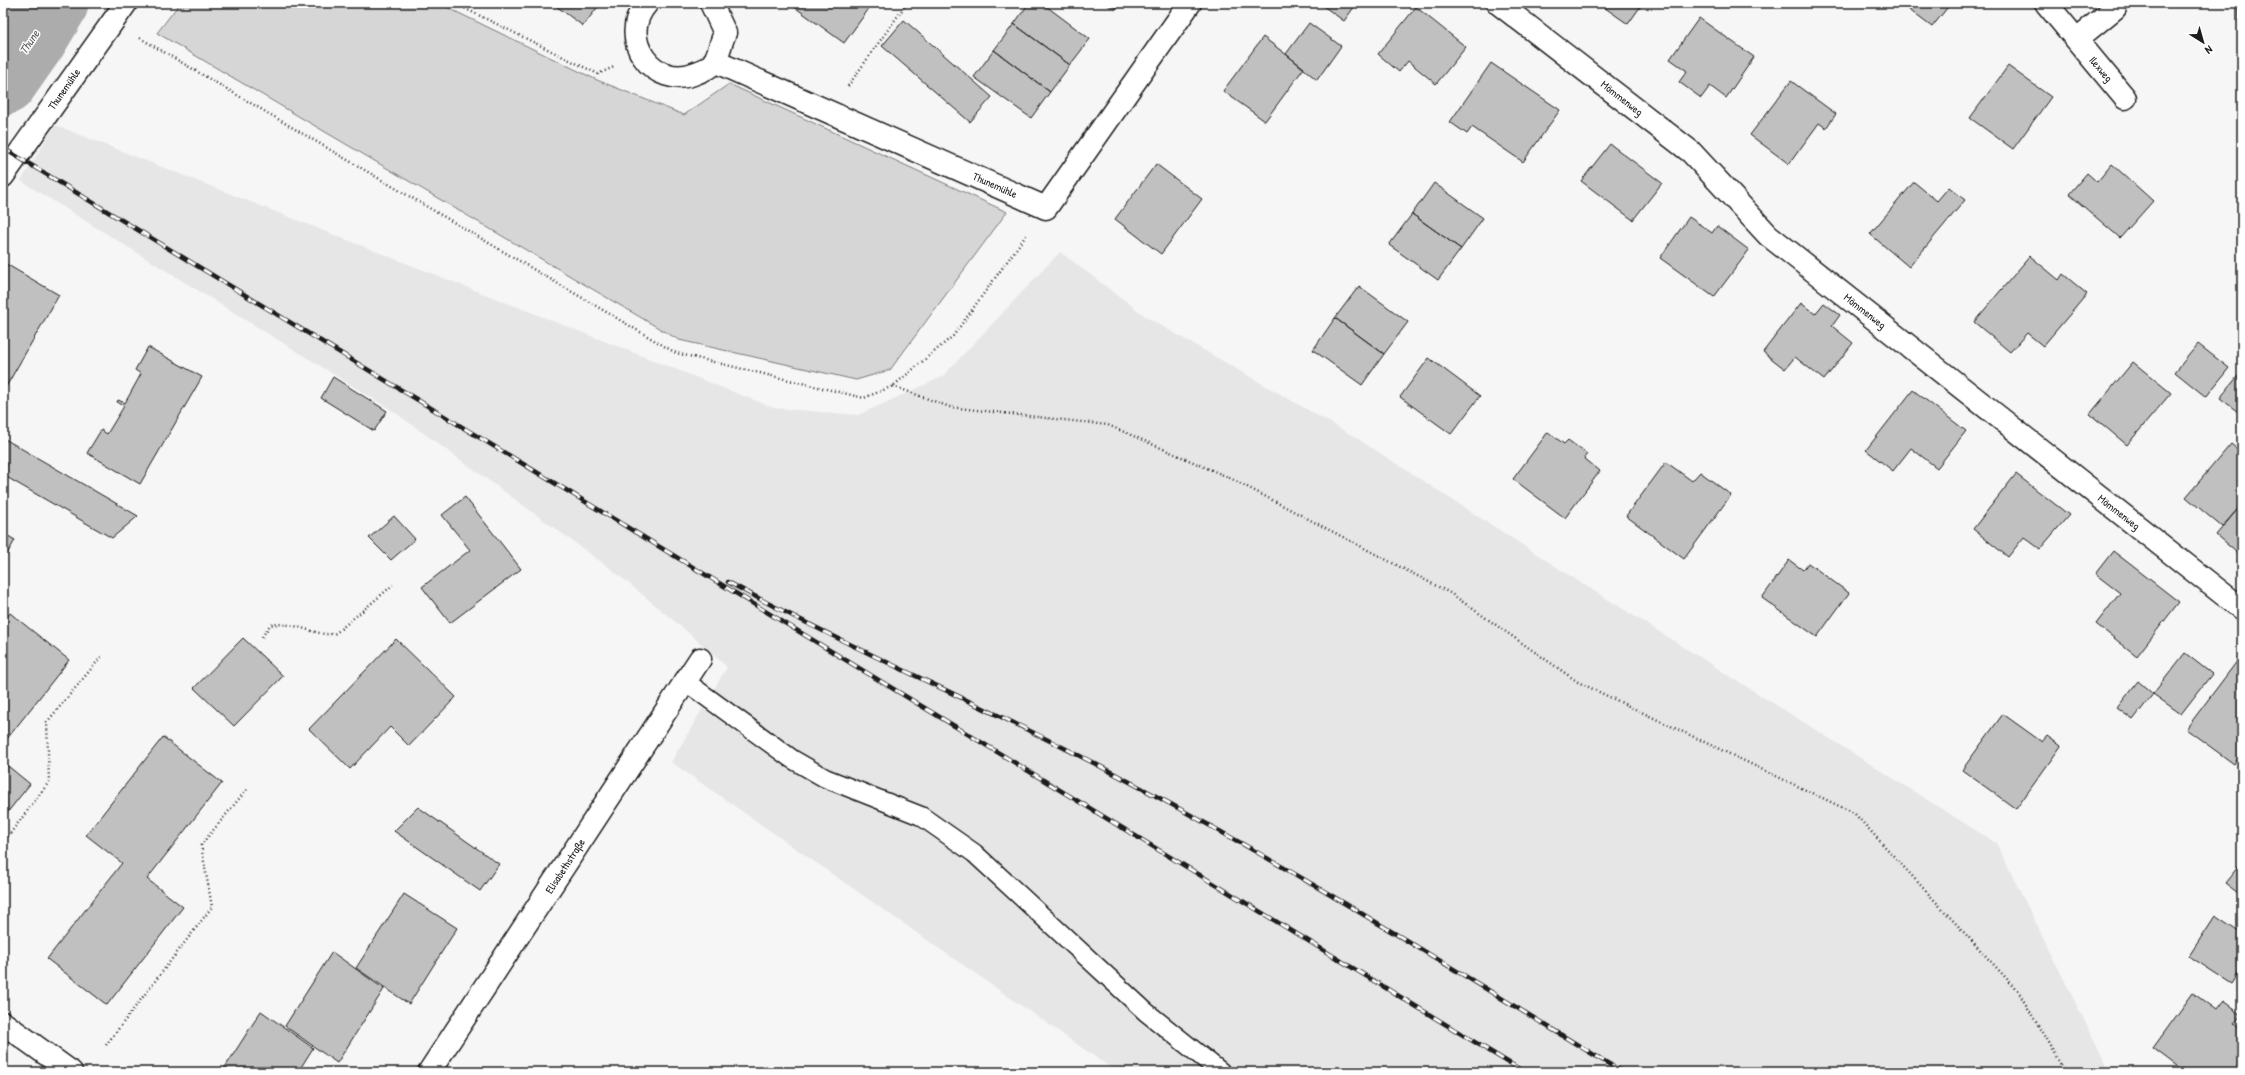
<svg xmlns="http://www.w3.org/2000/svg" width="2245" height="1075" font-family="'Patrick Hand',sans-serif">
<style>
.built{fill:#e6e6e6}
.green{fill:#d6d6d6;stroke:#797979}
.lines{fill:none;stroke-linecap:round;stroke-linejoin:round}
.river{stroke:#acacac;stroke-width:69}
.building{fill:#c0c0c0;stroke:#1c1c1c}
.service-casing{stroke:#1c1c1c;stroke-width:21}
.minor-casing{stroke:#1c1c1c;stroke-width:25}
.secondary-casing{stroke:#1c1c1c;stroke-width:25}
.path{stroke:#1c1c1c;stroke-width:2.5;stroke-dasharray:1 3;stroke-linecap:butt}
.service{stroke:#fff;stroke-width:18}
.minor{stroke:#fff;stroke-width:22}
.secondary{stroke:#fff;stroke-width:22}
.rail-casing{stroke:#1c1c1c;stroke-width:4.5}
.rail{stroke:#fff;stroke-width:3;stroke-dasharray:9;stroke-linecap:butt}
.labels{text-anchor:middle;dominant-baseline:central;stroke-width:3;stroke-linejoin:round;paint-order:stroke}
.street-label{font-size:11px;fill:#1c1c1c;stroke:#fff}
.water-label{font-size:12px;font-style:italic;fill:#5d5d5d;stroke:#fff}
</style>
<rect width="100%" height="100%" fill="#f6f6f6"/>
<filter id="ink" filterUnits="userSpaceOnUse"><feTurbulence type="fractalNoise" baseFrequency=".025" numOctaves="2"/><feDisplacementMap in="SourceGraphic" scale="8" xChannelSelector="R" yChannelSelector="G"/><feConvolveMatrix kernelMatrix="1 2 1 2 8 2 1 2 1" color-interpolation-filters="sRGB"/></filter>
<g filter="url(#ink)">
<path class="built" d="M55,125L774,408L858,415L942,377L1060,252L1148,318L1355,437L1572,577L1996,843L2107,1066L2117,1072H1117L671,762L727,667L690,634L615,572L393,411L21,181Z"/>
<path class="green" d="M3,3H37L3,58Z
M180,3H438L597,80L684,115L729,84L1007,212L890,370L856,380L679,340L157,33Z"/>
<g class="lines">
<path class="river" d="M3,81L33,38L54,3"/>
</g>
<path class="building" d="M552,3H598L600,4L583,26Z
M795,3H873L844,43L793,6Z
M1029,3H1042L1090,39L1070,65L1014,24Z
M1105,3H1120L1115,10Z
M1319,3H1357L1344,21Z
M1598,3H1643L1628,24Z
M1900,3H1951L1932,27Z
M2238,3H2242L2241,58Z
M1416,7L1466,47L1436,84L1408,61L1399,72L1378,54Z
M1699,18L1754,57L1726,98L1710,86L1701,98L1679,82L1687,71L1670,59Z
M904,20L992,97L970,122L882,46Z
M1309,23L1341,46L1317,80L1286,54Z
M1014,24L1070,65L1050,92L994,50Z
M1263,37L1304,68L1265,121L1223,91Z
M994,50L1050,92L1031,118L974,77Z
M1491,63L1560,110L1523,162L1472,127L1467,134L1450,122Z
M2008,66L2051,97L2013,149L1970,118Z
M1791,81L1836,114L1826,128L1819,123L1789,164L1750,135Z
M1610,144L1662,183L1633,220L1581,181Z
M1156,164L1202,199L1161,254L1115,219Z
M2112,164L2153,201L2120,238L2069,194L2087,173L2097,182Z
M1914,182L1937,201L1949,187L1965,200L1909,267L1870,234Z
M1434,183L1483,218L1461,249L1412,214Z
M1412,214L1461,249L1438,280L1389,245Z
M1689,217L1712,233L1717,226L1749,250L1714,297L1660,258Z
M2030,256L2059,280L2063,274L2087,294L2043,346L2027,333L2010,352L1974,322Z
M6,264L59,295L3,392V270Z
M1359,286L1408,322L1384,354L1335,318Z
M1801,303L1815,314L1824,303L1840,315L1832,326L1853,343L1824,380L1795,357L1785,369L1763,352Z
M1335,318L1384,354L1362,385L1313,350Z
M2198,344L2229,368L2206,397L2175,372Z
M148,347L202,377L140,484L87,453L101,430L107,434L124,406L117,402L118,400L125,403L141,374L135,370Z
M1429,358L1480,396L1451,434L1400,397Z
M2133,362L2171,393L2127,445L2090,414Z
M2238,376L2242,379V408L2238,412L2220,398Z
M333,377L387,411L374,431L321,398Z
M1913,390L1966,431L1937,468L1911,448L1893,471L1866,450Z
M1548,432L1564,444L1568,440L1587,454L1584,458L1600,471L1565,518L1513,479Z
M3,438L138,516L112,538L3,475Z
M2231,444L2242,453V504L2222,527L2186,497Z
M1666,462L1692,481L1700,472L1731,495L1684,559L1626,516Z
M2016,474L2069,515L2040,549L2024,537L2008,557L1973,529Z
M465,497L521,569L450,623L422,587L470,550L442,515Z
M2242,504V557L2216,535Z
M394,516L415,539L391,560L369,538Z
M3,533L15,540L3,561Z
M2113,551L2179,602L2137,656L2096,624L2120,593L2095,574Z
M1789,560L1803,570L1808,563L1849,593L1817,637L1762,598Z
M10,613L69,660L3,744V622Z
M243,638L283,676L234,726L194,688Z
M396,639L456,697L409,746L390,727L350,769L309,729Z
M2185,653L2212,674L2181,714L2153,694Z
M2241,656L2242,753L2234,764L2186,729Z
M2138,681L2153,694L2133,720L2117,708Z
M2003,714L2042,742L2047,736L2061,746L2016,809L1962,770Z
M163,737L222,783L147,879L183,907L107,1005L47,959L122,863L86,835Z
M3,762L30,784L3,818Z
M418,807L499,864L480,891L394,831Z
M2242,862V896L2225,883Z
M404,894L457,928L409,1004L356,968Z
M2215,916L2242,934V951L2237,958L2242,961V968L2232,984L2189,956Z
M332,952L384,989L337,1063L285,1026Z
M2193,993L2216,1010L2223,1001L2241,1014L2234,1023L2242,1029V1061L2234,1072H2185L2153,1048Z
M261,1011L313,1048L298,1072H222Z"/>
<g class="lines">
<defs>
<path id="service" d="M686,682L792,759L825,778L921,816L974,853L1146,1012L1221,1072"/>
<path id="minor" d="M647,3C616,37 653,91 696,73C703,70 710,68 714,62C719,54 721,41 725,33L711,3
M1498,3L1691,152L1768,235L2242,609
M2046,3L2125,98
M2077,39L2115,8
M714,61L1046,208L1190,3
M3,176L126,3
M429,1072L700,659"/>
<path id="secondary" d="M3,1023L71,1072"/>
</defs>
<use href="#service" class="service-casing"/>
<use href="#minor" class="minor-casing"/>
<use href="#secondary" class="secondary-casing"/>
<path class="path" d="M454,3L598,74L614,67
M140,38L676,353L864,398L893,386L953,336L1027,234
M848,86L907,3
M893,386L950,407L1108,425L1230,478L1450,593L1578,682L1854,813L2018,991L2065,1072
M262,637L270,625C296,620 319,639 336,633L393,585
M3,843L49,782L47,722L101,657
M106,1045L212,907L201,845L248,788"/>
<use href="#service" class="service"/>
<use href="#minor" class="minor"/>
<use href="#secondary" class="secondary"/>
<defs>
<path id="rail" d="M3,148L1524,1072
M728,582C853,650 984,705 1109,771C1285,863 1453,969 1622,1072"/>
</defs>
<use href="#rail" class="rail-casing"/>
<use href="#rail" class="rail"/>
</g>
</g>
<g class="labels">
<g class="street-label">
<text transform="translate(2101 69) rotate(50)">Ilexweg</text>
<text transform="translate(64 89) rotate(-55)">Thunemühle</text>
<text transform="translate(1622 98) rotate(38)">Mömmenweg</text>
<text transform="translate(995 185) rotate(24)">Thunemühle</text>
<text transform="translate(1865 311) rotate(38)">Mömmenweg</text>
<text transform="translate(2119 512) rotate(38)">Mömmenweg</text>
<text transform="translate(565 866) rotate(-57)">Elisabethstraße</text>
</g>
<g class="water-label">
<text transform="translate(29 42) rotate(-57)">Thune</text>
</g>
</g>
<rect width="2245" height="1075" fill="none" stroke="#fff" stroke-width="16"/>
<rect x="8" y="8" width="2229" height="1059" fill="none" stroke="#1c1c1c" stroke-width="1.5" filter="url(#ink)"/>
<g transform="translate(2203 42) rotate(143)" stroke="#ffffff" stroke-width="3" paint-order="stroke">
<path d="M0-3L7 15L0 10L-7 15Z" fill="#1c1c1c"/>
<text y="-6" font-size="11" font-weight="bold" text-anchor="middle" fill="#1c1c1c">N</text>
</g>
</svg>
